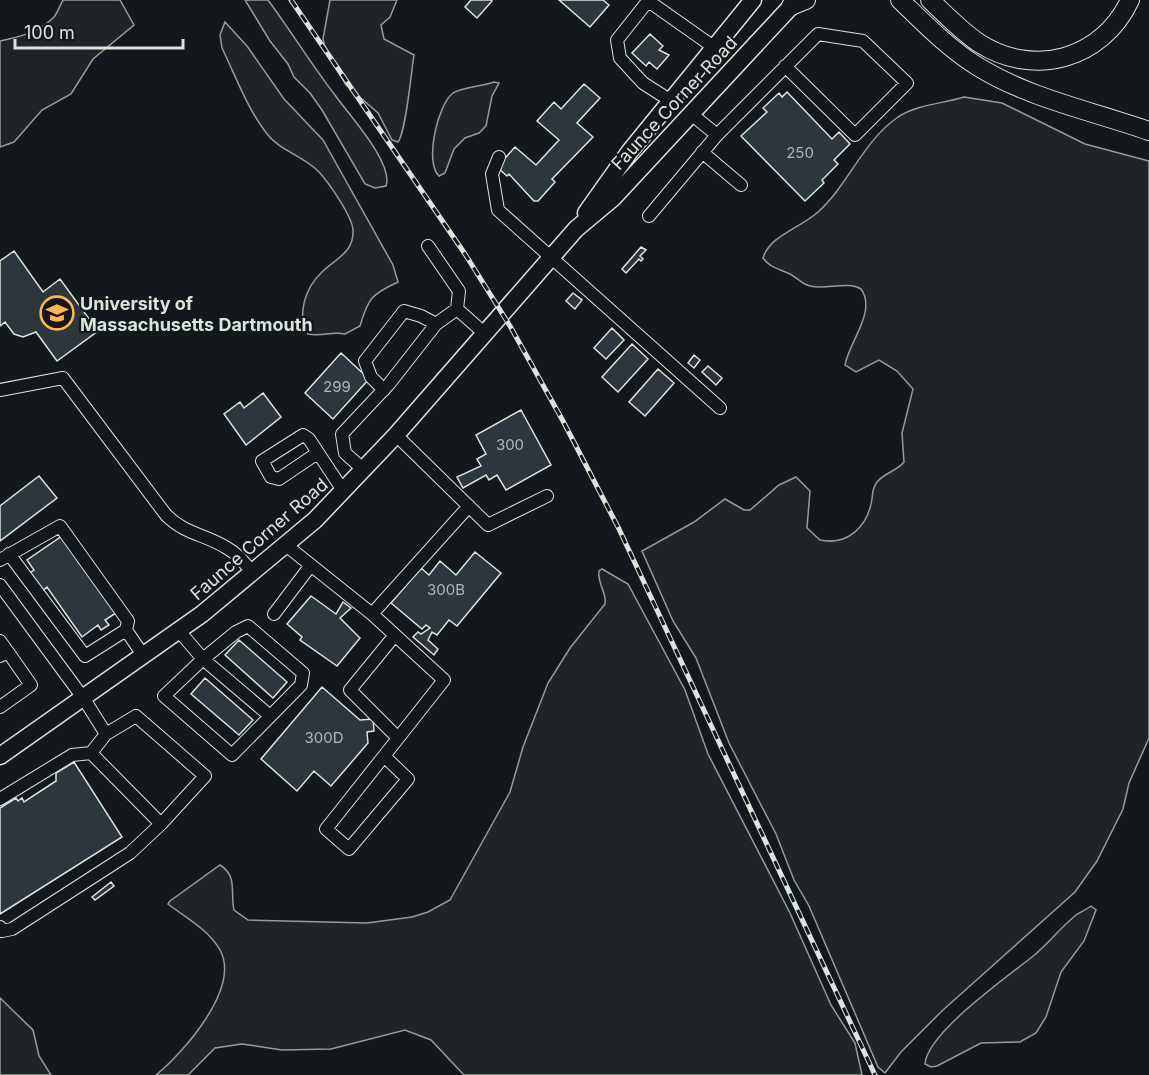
<svg xmlns="http://www.w3.org/2000/svg" width="1149" height="1075" font-family="Inter,sans-serif">
<style>
.green{fill:#202428;stroke:#939e99;stroke-width:1.5}
.building{fill:#2c363c;stroke:#d8e6dc;stroke-width:1.5}
.lines{fill:none;stroke-linecap:round;stroke-linejoin:round}
.minor-casing{stroke:#d8e6dc;stroke-width:14}
.major-casing{stroke:#d8e6dc;stroke-width:19}
.highway-casing{stroke:#d8e6dc;stroke-width:20}
.minor{stroke:#14181c;stroke-width:12}
.major{stroke:#14181c;stroke-width:16}
.highway{stroke:#14181c;stroke-width:18}
.rail-casing{stroke:#d8e6dc;stroke-width:5}
.rail{stroke:#14181c;stroke-width:3;stroke-dasharray:9;stroke-linecap:butt}
.labels{text-anchor:middle;dominant-baseline:central;stroke-width:4.5;stroke-linejoin:round;paint-order:stroke}
.number-label{font-size:15px;fill:#adbab4}
.street-label{font-size:18px;fill:#d8e6dc;stroke:#14181c}
.poi-label{font-size:18px;font-weight:bold;fill:#d8e6dc;stroke:#14181c;text-anchor:start}
</style>
<rect width="100%" height="100%" fill="#14181c"/>
<path class="green" d="M63,0H120L134,25L93,59L71,94L42,110L14,142L0,147V41C19,37 40,32 54,17C58,12 60,5 63,0Z
M245,0H268C291,31 311,64 335,95C348,114 394,163 386,186L375,188L365,184L322,110L310,93L294,77L288,64L270,41Z
M330,0H397L390,17L381,25L384,39L414,55C411,73 406,132 398,142L392,140L378,113L346,85L326,52L323,39Z
M225,22L247,46L284,99L323,140L393,265L398,282C372,294 368,298 360,326L345,334C331,331 322,337 308,334C296,314 306,287 322,272C336,258 354,253 353,230C352,216 329,183 319,172C304,156 280,151 267,134C247,108 236,77 222,48L220,35Z
M494,82L499,83L492,96L486,126L479,133L465,138L454,149L445,173L439,176C424,162 438,104 453,93C461,88 483,86 494,82Z
M964,97L1002,103L1085,144L1149,161V738L1129,783L1123,809L1097,861L1075,892L943,1010L901,1052L885,1073L878,1067L809,906L794,880L776,834L729,743L696,658L673,621L642,551L694,522L725,499L744,510H750L779,485L796,477L810,491L807,528L820,540C848,546 868,526 872,499C873,492 872,489 877,482C884,473 897,471 904,462L902,433L913,389L897,371L879,360L856,372L845,365C849,342 877,311 861,289C847,281 826,290 810,286C801,284 798,278 790,274C780,269 770,268 763,258C769,236 802,227 818,212C849,184 863,141 898,117C918,104 942,104 964,97Z
M602,569L628,584L685,690L708,754L790,913L831,1005L855,1043L862,1075H464L431,1040L405,1030L331,1049L282,1050L242,1044L215,1048L188,1075H156C183,1053 241,988 220,950C208,929 186,918 168,904L170,901L220,865C238,876 230,893 234,910L248,920L367,923L412,917L428,912L450,900L510,792L523,747L548,683L570,648L605,604C607,593 597,583 599,571Z
M1091,906L1096,910L1084,941L1061,972L1046,1017L1036,1033L1020,1042L981,1043L937,1066L931,1067L925,1064C927,1033 1007,977 1032,957C1047,945 1060,928 1076,915C1080,912 1086,910 1091,906Z
M0,998L33,1030L39,1056L51,1075H0Z"/>
<path class="building" d="M471,0H491L492,1L477,18L465,7Z
M559,0H603L609,5L590,27Z
M650,34L663,46L659,50L669,55L657,69L649,62L646,66L632,53Z
M584,84L600,98L577,123L593,137L552,179L555,182L538,201H534L509,174L507,176L498,168L499,165L515,147L536,165L559,140L537,121L554,102L561,109Z
M787,92L832,139L839,132L850,144L834,160L838,164L822,180L824,183L805,201L741,136L767,112L763,108L779,93L782,97Z
M641,247L646,250L640,256L643,259L641,261L639,259L626,273L622,269Z
M14,251L43,292L60,279L98,331L57,361L36,332L23,337L14,334L5,322L0,326V261Z
M573,293L582,300L575,309L566,301Z
M612,328L624,340L606,359L594,348Z
M632,344L648,359L618,392L602,377Z
M341,353L369,379L333,419L305,393Z
M694,355L700,360L694,368L688,363Z
M708,366L722,378L716,385L702,372Z
M658,369L674,383L645,416L629,402Z
M263,393L281,417L246,445L224,414L240,402L244,408Z
M521,410L551,465L506,490L497,475L489,480L486,475L463,488L457,477L481,466L477,459L486,454L476,435Z
M39,476L57,498L0,541V506Z
M62,536L116,613L105,620L109,625L101,630L98,625L82,637L47,587L41,592L28,574L34,570L27,560Z
M475,552L501,573L457,626L449,620L437,635L432,632L428,640L438,649L434,655L413,637L418,632L421,634L430,628L426,625L422,629L391,603L421,568L429,575L440,561L456,575Z
M311,596L336,614L343,602L351,608L340,618L360,638L337,666L300,640L302,637L287,624Z
M239,640L287,682L273,698L225,655Z
M205,678L253,720L239,735L191,694Z
M322,687L360,720L373,719L374,731L367,732L368,743L331,786L314,771L297,791L261,759Z
M74,762L122,837L0,914V808L16,798L18,801L22,798L24,802L56,781V773Z
M111,882L114,886L95,900L92,897Z"/>
<g class="lines">
<defs>
<path id="minor" d="M647,0L715,48
M648,1L617,40L620,58L643,83L671,101
M690,113L717,135
M702,152L741,185
M499,157L492,174L498,210L720,408
M649,216L717,135L818,34L863,41L907,83L855,135L785,66
M428,246L459,291L457,309L484,333
M0,390L63,378L166,515C186,535 205,534 227,548C238,554 246,564 253,574
M384,390L371,377L365,361L404,311L421,316L436,324
M396,435L488,525L547,496
M316,454L279,479L271,477L262,461L303,435L309,439L344,492
M364,470L345,453L342,434L389,384L436,324L457,309
M287,546L372,614L469,506
M9,554L85,656L126,630
M0,560L60,526L128,621L126,630L143,655
M0,585L84,699L106,734L91,753L161,824L205,776L136,716L106,734
M274,614L311,565
M372,614L444,680L384,756L408,779L349,849L326,829L384,756
M179,631L203,659L236,632L248,626L303,673L301,685L232,755L164,696L203,659L269,715
M395,635L350,690L398,738
M0,641L8,652L0,656
M0,707L31,685L8,652
M0,799L72,755L91,753
M0,927L2,931L12,929L130,853L161,824"/>
<path id="major" d="M586,213L630,151L753,0
M0,756L202,614L315,520L396,435L576,229L613,198L797,0"/>
<path id="highway" d="M900,0C924,23 948,48 977,66C1028,98 1092,111 1149,131
M930,0C946,15 961,31 979,43C1033,78 1102,60 1130,0
M791,6L806,0"/>
</defs>
<use href="#minor" class="minor-casing"/>
<use href="#major" class="major-casing"/>
<use href="#highway" class="highway-casing"/>
<use href="#minor" class="minor"/>
<use href="#major" class="major"/>
<use href="#highway" class="highway"/>
<defs>
<path id="rail" d="M291,0L465,254L510,326L563,421L619,529L875,1075"/>
</defs>
<use href="#rail" class="rail-casing"/>
<use href="#rail" class="rail"/>
</g>
<defs>
<symbol id="university-ring" viewBox="-11 -11 22 22"><circle r="9.5" fill="#14181c" stroke="#ffb74d" stroke-width="1.5"/><path d="M0-5L7-2L0 1L-7-2ZM-4 1L0 2.5L4 1V4Q0 6-4 4Z" fill="#ffb74d"/></symbol>
</defs>
<g fill-rule="evenodd">
<use href="#university-ring" x="38" y="294" width="38" height="38"/>
</g>
<g class="labels">
<g class="number-label">
<text x="800" y="152">250</text>
<text x="337" y="386">299</text>
<text x="510" y="444">300</text>
<text x="446" y="589">300B</text>
<text x="324" y="737">300D</text>
</g>
<g class="street-label">
<text transform="translate(674 103) rotate(-47)">Faunce Corner Road</text>
<text transform="translate(259 539) rotate(-41)">Faunce Corner Road</text>
</g>
<g class="poi-label">
<text x="80" y="303">University of<tspan x="80" dy="21">Massachusetts Dartmouth</tspan></text>
</g>
</g>
<path d="M15 39v9h168v-9" fill="none" stroke="#d8e6dc" stroke-width="3"/>
<text x="24" y="39" font-size="18" fill="#d8e6dc" stroke="#14181c" stroke-width="4.5" paint-order="stroke">100 m</text>
</svg>
